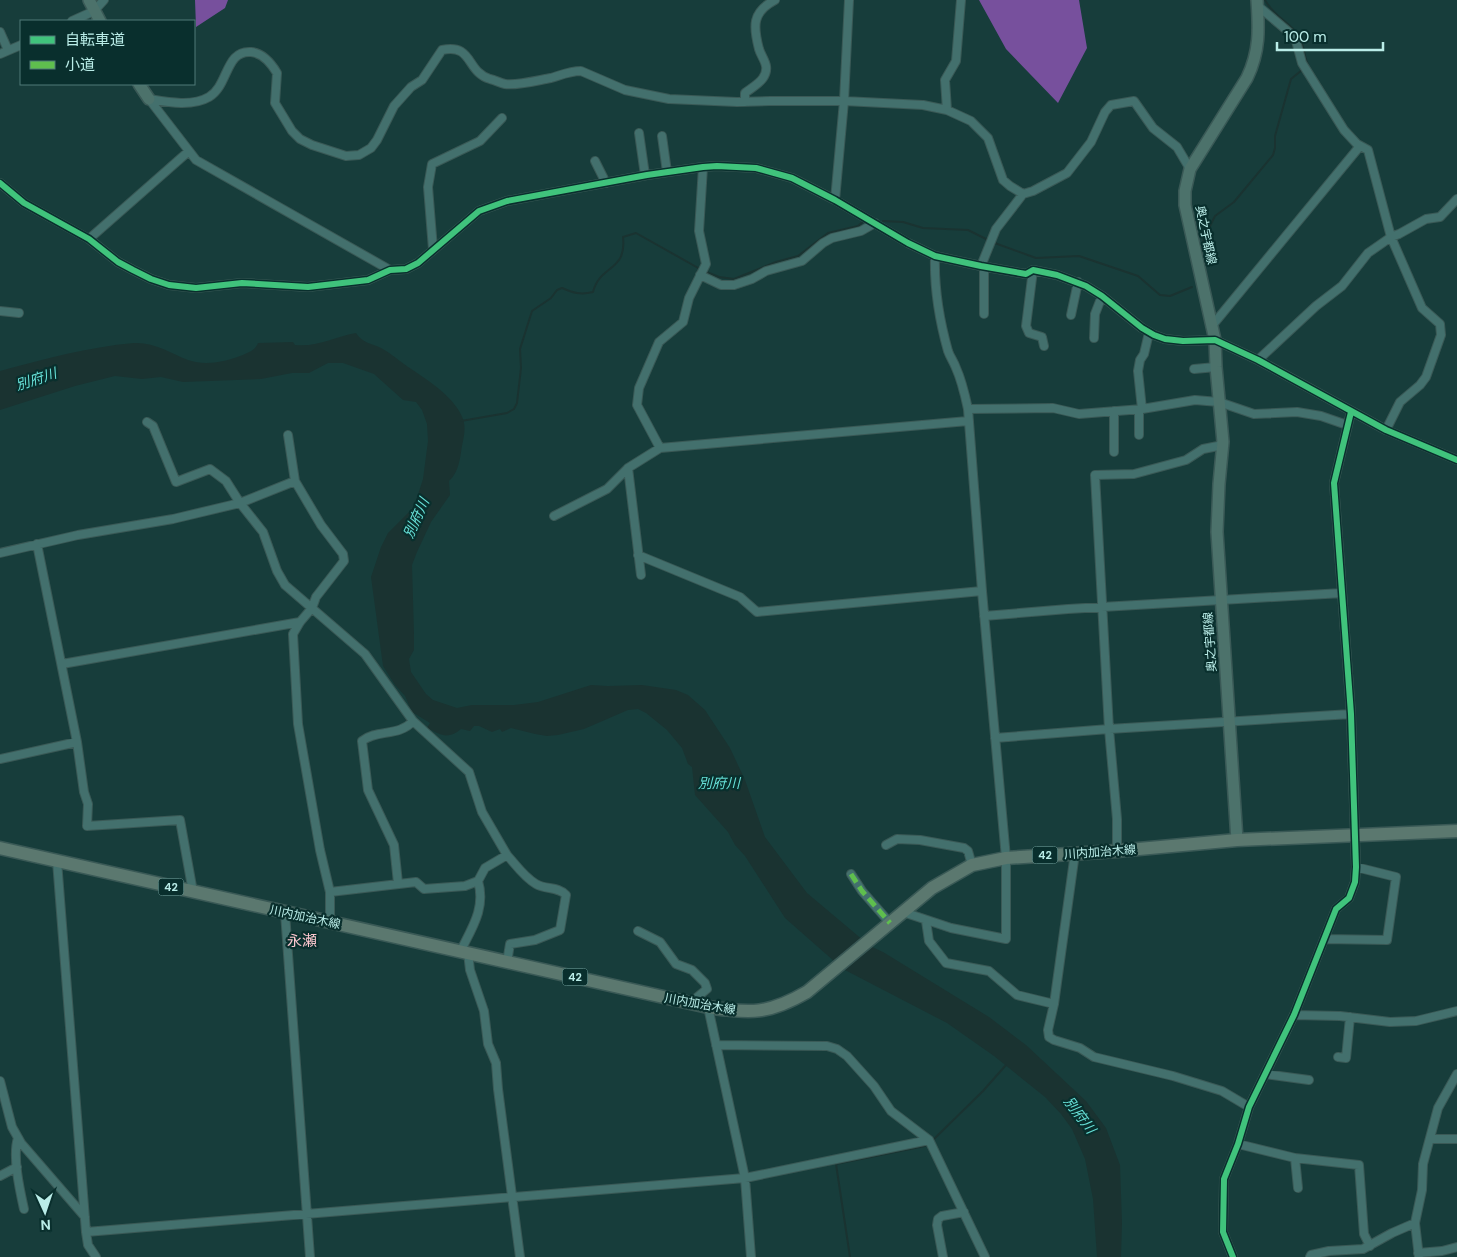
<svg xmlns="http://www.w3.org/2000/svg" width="1457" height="1257" font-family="'DM Sans','Noto Sans JP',sans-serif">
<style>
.green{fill:#77509d}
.water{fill:#1a3331}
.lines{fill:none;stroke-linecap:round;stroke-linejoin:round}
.stream{stroke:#1a3331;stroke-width:2}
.street-casing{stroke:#3a5956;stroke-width:10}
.secondary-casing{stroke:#3a5956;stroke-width:14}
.primary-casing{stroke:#3a5956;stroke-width:15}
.street{stroke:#43706d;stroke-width:8}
.secondary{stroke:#4c726b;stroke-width:11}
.primary{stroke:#5b786f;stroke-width:12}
.quiet{stroke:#5fbe4e;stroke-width:5;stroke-dasharray:10 5;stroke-linecap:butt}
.cycleway-casing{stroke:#092f2d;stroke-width:9}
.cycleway{stroke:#40c37c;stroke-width:6}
.labels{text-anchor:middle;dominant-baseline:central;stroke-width:4.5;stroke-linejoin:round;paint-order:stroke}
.shield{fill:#092f2d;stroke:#85b4b0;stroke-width:1}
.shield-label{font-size:11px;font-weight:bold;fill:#baede8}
.street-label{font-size:12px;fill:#baede8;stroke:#092f2d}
.water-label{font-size:14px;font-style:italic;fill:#67e1d8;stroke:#092f2d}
.quarter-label{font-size:15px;fill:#fac6ce;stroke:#092f2d}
</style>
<rect width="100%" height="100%" fill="#173d3b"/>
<path class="green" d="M195,0H228L225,8L196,27Z
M979,0H1079L1087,48L1058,103L1006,49Z"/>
<path class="water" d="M356,333C362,343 371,343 381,348C389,352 397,359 404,364C424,378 454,395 463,419C466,428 464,436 462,446C460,458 459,472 449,481L450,495L431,522L417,552L412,565L414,634V650L409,659L411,672L426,694L433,700L457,708L472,705H514L538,702L591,685L608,686L642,685L676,690L688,695L705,710L730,748L745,780L765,837L807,893L870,946L883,952L989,1017L1026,1045L1086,1101L1106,1128L1120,1165L1122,1223L1121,1257H1097L1093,1199L1085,1159L1072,1129L1061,1114L1045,1097L994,1056L947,1023L843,969L785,918L745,856L735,845L728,832L695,795L692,767L688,764L682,748L667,730L646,713L638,709L628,710L584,729L558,735L547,736L535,734L511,728L502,732L500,729L492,732L479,726H474L470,731L461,729C448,740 441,735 427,728L430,723L412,712L405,696L395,685L383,666L371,577L381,547L388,533L414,507L423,479L428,441L427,424L422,410L416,402L403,400L374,374L343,363H328L309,373H292L261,379L183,382L161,377L142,379L115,376L75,386L0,410V371C44,359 88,347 134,343C155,342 170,353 188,360C205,366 224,362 240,356C247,353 255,351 258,343L293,342L295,345C320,347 333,337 356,333Z"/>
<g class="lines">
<path class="stream" d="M1265,0C1274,17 1293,24 1300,38C1304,46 1304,57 1308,65
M883,221L903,222L923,228L968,230L988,240
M992,242L1036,258L1079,256L1138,276L1160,295L1170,296L1192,287
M1201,254L1204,238L1215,216L1234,202L1273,155L1275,148V136L1291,79L1302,70
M704,271L719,277L734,279L776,262L798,256L828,233L858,226L865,220
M461,421L507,413L514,409L517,403L521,368L520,349L532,311L551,298L557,290L562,288C573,293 581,295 593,292C600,264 627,272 623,237L636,233L700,269
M933,1140L983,1091L1006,1065
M850,1257L836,1164L925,1146L929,1143"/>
<defs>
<path id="street" d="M1258,6L1290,33L1296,41L1302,63L1344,130L1357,144L1368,150L1391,237L1422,308L1440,324L1441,335L1426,377L1420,385L1400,402L1386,430
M72,21L94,11L104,0
M0,32L8,50
M0,54L21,45
M149,99C167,102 192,107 209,97C229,85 225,50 251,52C263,53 271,63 277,73L275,103L292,131L300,139L312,145L346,156L359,155L371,148L377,140L394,106L411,87L422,80L442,50C473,43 466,72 490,79C495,80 500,83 505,84C516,86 539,80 551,78C561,75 570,71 581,71L625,90L669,99L737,102L770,101H844L923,105L947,110L971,121L988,138L1003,180L1010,186L1023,194
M149,99L196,160L390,270
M745,102V93C750,89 759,84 763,78C771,66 762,59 759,49C753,26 752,12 775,0
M947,110L945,80L956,61L961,0
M639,133L645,175
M662,136L667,172
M595,161L606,183
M0,183L24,203L89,239L118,262L133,270L151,279L169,285L196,288L242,283L308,287L368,280L390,270L406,269L418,263L479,211L507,201L647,175L703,167L717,166L756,168L792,178L835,200L908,243L935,256L981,266L1026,274L1033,270L1057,275L1086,286L1102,296L1142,328L1154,335L1165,339L1183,341L1215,340L1258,360L1386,430L1457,460
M835,200L844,101L849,0
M89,239L189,151
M433,249L428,187L432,164L480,141L502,118
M981,266L996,229L1023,194L1033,191L1067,173L1091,142L1105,112L1111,105L1134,101L1153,128L1177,147L1190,169
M1033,270L1026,326L1029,333L1042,337L1044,346
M700,275L721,285H734L752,279L766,271L802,261L823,243L832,238L861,231L875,223
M0,311L19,313
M984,314V266
M1071,315L1078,282
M1211,327L1360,146
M1094,338L1095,314L1102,296
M1258,360L1316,306L1342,286L1368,253L1391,237L1399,234L1426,219L1440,217L1457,199
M1194,369L1216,367
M968,409L1053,408L1079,414L1142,409L1195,400L1219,402L1254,414L1297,412L1321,416L1347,425
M1142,409L1138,371L1140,360L1144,354L1149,333
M147,422L153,426L176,482L210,469L226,481L240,503L263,532L277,571L285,585L365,654L413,721L469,772L482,812L507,855L485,868L478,881L465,886L424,889L416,882L330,892
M288,435L295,481
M1139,435V410
M660,448L637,405L639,388L659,342L683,322L689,298L706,264L699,231L703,167
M1114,452V411
M628,468L641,575
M554,516L607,489L628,468L660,448L968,421
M37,544L77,742L84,792L88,804L87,826L180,820L193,892
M0,553L78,535L173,519L240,503L295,481L321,525L343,554L344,561L316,597L312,608L300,622L293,634L298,724L320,850L330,892V922
M638,555L740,597L757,612L982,591
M984,616L1068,609L1342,593
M62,664L300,622
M995,738L1109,729L1351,714
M0,759L77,742
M886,845L897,839L920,840L964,848L968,851L972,865
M1117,851V819L1109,729L1095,475L1134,474L1186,460L1203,449L1218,446L1223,442
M1075,853L1054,1004L1048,1030L1049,1037L1054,1040L1080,1048L1094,1057L1173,1076L1222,1091L1249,1107
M507,855C516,865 524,877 536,884C546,890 558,886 566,895L560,930L535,940L510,944L507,962
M57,861L86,1232L88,1245L96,1257
M851,874L862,891L890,923
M398,883L394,845L368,790L362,741C377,729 399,737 413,721
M903,912L951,928L1006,939V858L982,591L968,409C965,395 962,381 956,368C954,362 950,357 948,351C939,319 934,289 935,256
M285,913L310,1257
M926,921L929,941L946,963L989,971L1017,995L1054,1004
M638,931L660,942L676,964L692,970L705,983L707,989L690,1003
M1324,939L1387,940L1396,877L1356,867
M460,952C472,928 486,908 478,881
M468,953L470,970L484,1011L488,1044L496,1063L498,1089L520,1257
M708,1007L745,1178L751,1257
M1294,1015L1340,1016L1390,1022L1416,1021L1457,1011
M716,1045L827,1046L837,1049L847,1056L874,1086L891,1111L929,1140L985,1257
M1338,1057L1346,1058L1350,1017
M1265,1074L1309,1080
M0,1081L12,1127L21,1143L85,1217
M18,1138C12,1156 20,1191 24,1209
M1430,1139H1457
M1238,1144L1295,1158L1359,1165L1364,1234L1370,1246
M1295,1158L1298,1188
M0,1176L17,1167
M86,1232L745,1178L929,1140
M1418,1253L1442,1251L1457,1247
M943,1257L937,1225L938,1219L942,1216L964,1212
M1233,1257L1223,1232L1224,1179L1238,1144L1249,1107L1294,1015L1336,909L1349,898L1355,882L1356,867L1351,714L1334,483L1351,412
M1310,1257L1311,1255L1329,1251L1363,1249L1392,1233L1415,1223
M1419,1257L1415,1223L1422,1190L1423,1164L1438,1108L1457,1074"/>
<path id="secondary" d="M89,0L100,21
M139,84L149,99
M1237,840L1217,532L1219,484L1223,442L1216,367L1215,340L1185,205V191L1190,169L1247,78C1260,51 1259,29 1257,0"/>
<path id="primary" d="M0,848L708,1007C751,1014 769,1014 807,992L932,888L972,865L1006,858L1117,851L1237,840L1457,831"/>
</defs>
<use href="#street" class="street-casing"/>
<use href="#secondary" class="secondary-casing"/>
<use href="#primary" class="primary-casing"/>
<use href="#street" class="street"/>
<use href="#secondary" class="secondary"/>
<use href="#primary" class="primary"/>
<path class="quiet" d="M851,874L862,891L890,923"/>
<defs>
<path id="cycleway" d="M0,183L24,203L89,239L118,262L133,270L151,279L169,285L196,288L242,283L308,287L368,280L390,270L406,269L418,263L479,211L507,201L647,175L703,167L717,166L756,168L792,178L835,200L908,243L935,256L981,266L1026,274L1033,270L1057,275L1086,286L1102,296L1142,328L1154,335L1165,339L1183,341L1215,340L1258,360L1386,430L1457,460
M1233,1257L1223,1232L1224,1179L1238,1144L1249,1107L1294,1015L1336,909L1349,898L1355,882L1356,867L1351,714L1334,483L1351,412"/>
</defs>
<use href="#cycleway" class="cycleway-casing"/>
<use href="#cycleway" class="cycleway"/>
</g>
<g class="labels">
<g class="shield">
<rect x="1032.5" y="846.5" width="25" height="17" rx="4"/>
<rect x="158.5" y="878.5" width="25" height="17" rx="4"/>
<rect x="562.5" y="968.5" width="25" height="17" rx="4"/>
</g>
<g class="shield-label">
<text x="1045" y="855">42</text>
<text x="171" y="887">42</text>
<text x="575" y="977">42</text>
</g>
<g class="street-label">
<text transform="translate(1206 235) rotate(78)">奥之宇都線</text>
<text transform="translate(1210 642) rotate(-94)">奥之宇都線</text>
<text transform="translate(1100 852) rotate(-4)">川内加治木線</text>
<text transform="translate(305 917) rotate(12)">川内加治木線</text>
<text transform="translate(700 1004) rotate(10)">川内加治木線</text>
</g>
<g class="water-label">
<text transform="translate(36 379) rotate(-18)">別府川</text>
<text transform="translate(416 518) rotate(-66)">別府川</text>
<text x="719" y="783">別府川</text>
<text transform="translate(1080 1115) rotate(53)">別府川</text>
</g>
<g class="quarter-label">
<text x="302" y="941">永瀬</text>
</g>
</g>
<rect x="20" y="20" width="175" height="65" fill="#092f2d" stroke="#507b78"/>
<rect x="30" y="36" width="25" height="8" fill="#40c37c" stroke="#507b78"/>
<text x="65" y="45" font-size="15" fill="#baede8">自転車道</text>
<rect x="30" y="61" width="25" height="8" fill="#5fbe4e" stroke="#507b78"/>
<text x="65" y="70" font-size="15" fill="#baede8">小道</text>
<g transform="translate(45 1212) rotate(177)" stroke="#092f2d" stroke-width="4" paint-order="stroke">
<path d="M0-4L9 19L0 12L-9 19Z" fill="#baede8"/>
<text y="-8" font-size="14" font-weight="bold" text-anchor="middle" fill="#baede8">N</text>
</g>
<path d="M1277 42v8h106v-8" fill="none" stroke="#baede8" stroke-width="2.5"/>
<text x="1284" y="42" font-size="15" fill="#baede8" stroke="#092f2d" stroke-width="4" paint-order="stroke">100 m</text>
</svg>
